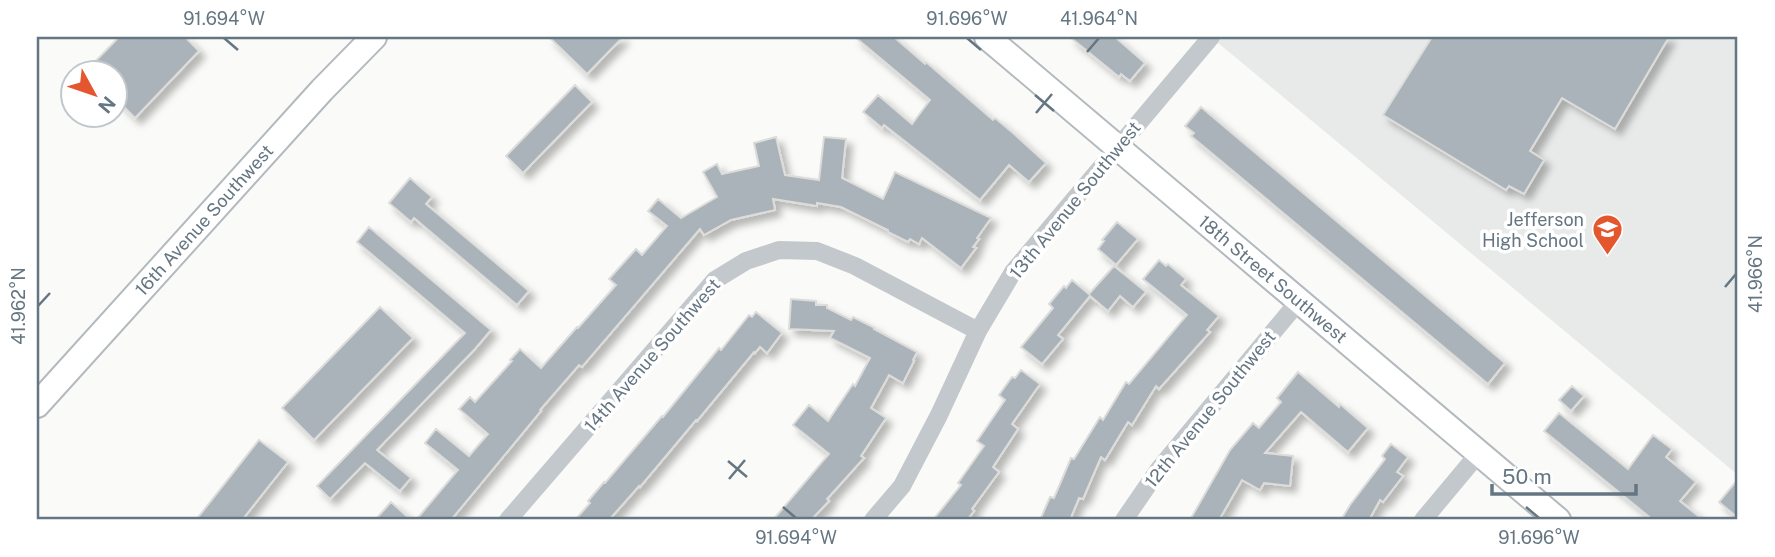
<svg xmlns="http://www.w3.org/2000/svg" width="1775" height="557" font-family="'Public Sans',sans-serif">
<style>
.built{fill:#e8e9e9}
.building{fill:#aab3b9;stroke:#dcdcda;stroke-width:2;filter:url(#shadow)}
.lines{fill:none;stroke-linecap:round;stroke-linejoin:round}
.secondary-casing{stroke:#b3babf;stroke-width:28}
.street{stroke:#c3c8cc;stroke-width:18}
.secondary{stroke:#fff;stroke-width:24}
.ticks{fill:none;stroke:#657683;stroke-width:2.5}
.labels{text-anchor:middle;dominant-baseline:central;stroke-width:7;stroke-linejoin:round;paint-order:stroke}
.street-label{font-size:18px;fill:#657683;stroke:#fff}
.poi-label{font-size:18px;fill:#657683;stroke:#fff;text-anchor:end}
.neatline{fill:none;stroke:#657683;stroke-width:2.5}
.ticks-label{font-size:18px;text-anchor:middle;fill:#657683}
</style>
<defs>
<filter id="shadow"><feDropShadow dx="6" dy="6" stdDeviation="3.5" flood-color="#0004"/></filter>
</defs>
<rect width="100%" height="100%" fill="#fafaf8"/>
<path class="built" d="M1211,37H1738V475Z"/>
<path class="building" d="M119,37H185L199,51L135,118L116,99V74H83Z
M549,37H623L587,74Z
M855,37H894L925,64L926,62L993,120L995,118L1013,133L1046,163L1029,182L1009,165L980,200L884,125L882,128L863,112L878,95L912,124L930,100Z
M1070,37H1115L1145,63L1130,81L1121,74L1119,77Z
M1432,37H1669L1615,129L1562,98L1530,151L1544,160L1524,194L1509,186L1506,190L1383,115Z
M575,85L592,102L523,173L506,156Z
M1201,107L1505,363L1488,384L1191,136L1194,133L1185,126Z
M776,137L785,175L819,180L824,137L846,139L842,178L883,199L895,172L991,218L977,238L979,239L973,247L976,248L961,268L922,238L919,244L910,239L908,242L888,232V230L841,207L817,203V206L773,199L775,210L731,220L704,235L700,229L582,367L579,365L540,410L541,411L451,520H416L458,470L425,443L436,429L469,456L488,434L459,409L470,397L475,402L512,361L510,360L520,349L541,368L577,327L578,328L616,285L609,279L636,249L642,255L667,226L648,211L658,199L681,218L717,197L703,172L717,164L722,174L759,166L754,143Z
M410,178L432,197L426,204L529,291L517,305L414,218L411,222L389,203Z
M1117,222L1138,239L1116,265L1098,249L1104,241L1102,240Z
M369,227L491,330L475,349L377,450L411,478L400,491L365,463L330,499L317,486L465,333L357,242Z
M1159,260L1166,266L1168,264L1186,279L1181,285L1219,316L1207,330L1210,332L1159,389L1156,386L1132,425L1128,422L1105,460L1101,457L1083,499L1079,498L1070,520H1040L1050,497L1054,498L1071,458L1074,459L1100,417L1103,420L1126,382L1129,384L1187,315L1143,279Z
M1114,266L1146,292L1133,307L1120,296L1108,311L1090,296L1058,335L1063,339L1042,364L1021,347L1053,308L1049,304L1064,286L1066,288L1072,280L1089,294Z
M791,299L816,301V305H827V308L851,320L853,317L875,328L874,329L917,352L913,360L914,361L903,383L889,375L871,408L886,418L861,456L864,458L827,499L829,501L811,520H773L829,454L793,425L809,405L828,421L853,384L855,386L870,358L830,338L834,331L789,329Z
M380,307L413,338L314,440L282,408Z
M756,312L782,333L767,353L760,347L755,353L754,352L697,421L696,420L640,487L639,486L609,520H575L590,503L588,501L604,482L605,483L662,416L663,417L719,348L721,350L749,315L752,317Z
M1021,370L1040,384L1012,424L1018,429L993,467L999,472L972,509L974,511L967,520H933L961,485L958,483L984,446L977,441L1005,400L999,395L1012,377L1015,378Z
M1298,372L1339,407L1340,404L1368,428L1348,452L1301,412L1265,453L1293,456L1290,486L1264,483L1260,490L1242,480L1219,520H1190L1230,450L1253,423L1259,428L1281,402L1277,398Z
M1572,386L1584,396L1571,411L1559,400Z
M1559,413L1628,469L1653,435L1672,449L1666,457L1696,482L1680,501L1703,520H1653L1544,431Z
M259,440L288,462L242,520H196Z
M1391,444L1408,457L1397,472L1403,476L1383,502L1380,500L1369,520H1341L1350,505L1385,459L1382,456Z
M1738,479V518L1719,502Z
M391,502L411,520H375Z"/>
<g class="lines">
<defs>
<path id="secondary" d="M987,37L1558,520
M37,405L322,90L374,37"/>
</defs>
<use href="#secondary" class="secondary-casing"/>
<path class="street" d="M508,520L715,280L746,261L779,250L817,251L855,266L978,331
M873,520L902,486L939,415L978,331L1013,272L1211,37
M1124,520L1159,469L1299,301
M1423,520L1479,453"/>
<use href="#secondary" class="secondary"/>
</g>
<path class="ticks" d="M224,38L238,50M967,38L981,50M1087,52L1099,38M1035,95L1054,111M1036,113L1052,94M1725,287L1736,274M38,306L50,293M728,461L747,477M729,479L745,460M783,507L796,518M1526,507L1539,518"/>
<defs>
<symbol id="school-pin" viewBox="-11 -11 22 30"><path d="M0 17L-7.5 6A9.5 9.5 0 1 1 7.5 6Z" fill="#e4572e" stroke="#fff"/><path d="M0-5L7-2L0 1L-7-2ZM-4 1L0 2.5L4 1V4Q0 6-4 4Z" fill="#fff"/></symbol>
</defs>
<g fill-rule="evenodd">
<use href="#school-pin" x="1590" y="212" width="35" height="47"/>
</g>
<g class="labels">
<g class="street-label">
<text transform="translate(1075 200) rotate(-51)">13th Avenue Southwest</text>
<text transform="translate(204 220) rotate(-48)">16th Avenue Southwest</text>
<text transform="translate(1273 279) rotate(40)">18th Street Southwest</text>
<text transform="translate(652 355) rotate(-49)">14th Avenue Southwest</text>
<text transform="translate(1210 409) rotate(-51)">12th Avenue Southwest</text>
</g>
<g class="poi-label">
<text x="1584" y="219">Jefferson<tspan x="1584" dy="21">High School</tspan></text>
</g>
</g>
<rect width="1775" height="557" fill="none" stroke="#ffffff" stroke-width="77"/>
<g transform="translate(94 94) rotate(130)"><circle r="33" fill="#ffffff" stroke="#c1c8cd" stroke-width="2"/>
<path d="M0-5L12 26L0 18L-12 26Z" fill="#e4572e"/>
<text y="-10" font-size="19" font-weight="bold" text-anchor="middle" fill="#657683">N</text>
</g>
<path d="M1492 484v10h144v-10" fill="none" stroke="#657683" stroke-width="3.5"/>
<text x="1502" y="484" font-size="21" fill="#657683" stroke="#ffffff" stroke-width="5" paint-order="stroke">50 m</text>
<rect x="38" y="38" width="1698" height="480" class="neatline"/>
<g class="ticks-label">
<text x="224" y="25">91.694°W</text>
<text x="967" y="25">91.696°W</text>
<text x="1099" y="25">41.964°N</text>
<text transform="translate(1756 274) rotate(-90)" y="6">41.966°N</text>
<text transform="translate(19 306) rotate(-90)" y="6">41.962°N</text>
<text x="796" y="544">91.694°W</text>
<text x="1539" y="544">91.696°W</text>
</g>
</svg>
